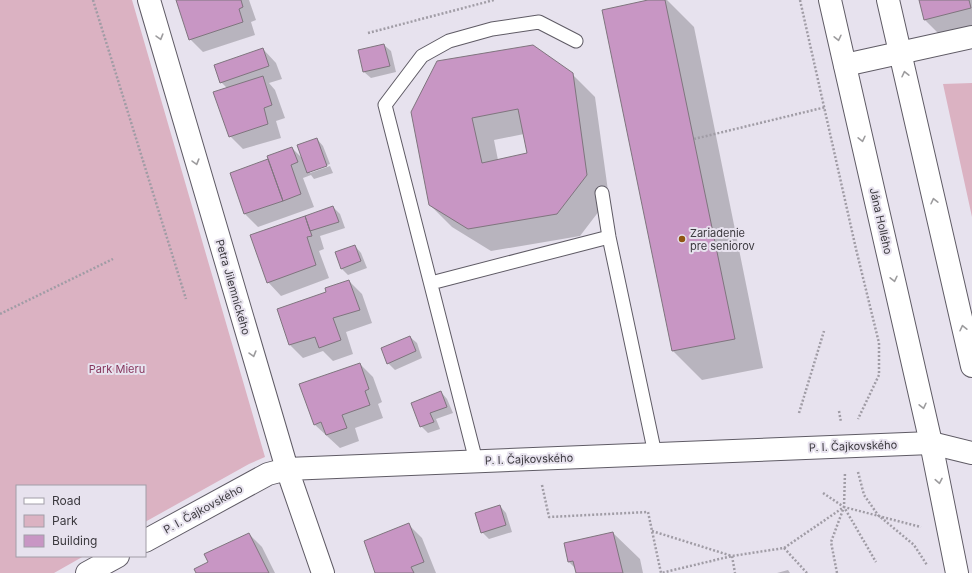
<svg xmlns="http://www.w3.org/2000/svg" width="972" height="573" font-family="Inter,sans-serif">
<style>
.green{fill:#dbb2c2}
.shadow{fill:#0003;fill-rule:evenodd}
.building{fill:#c896c4;stroke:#7f757e;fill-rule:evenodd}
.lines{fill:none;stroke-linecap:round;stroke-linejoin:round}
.service-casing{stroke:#5f5b65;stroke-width:15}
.minor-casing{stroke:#5f5b65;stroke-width:24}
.tertiary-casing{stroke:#5f5b65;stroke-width:24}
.path{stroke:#a09ca5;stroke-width:2.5;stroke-dasharray:2 2;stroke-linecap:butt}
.service{stroke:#fff;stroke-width:13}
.minor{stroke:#fff;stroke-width:22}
.tertiary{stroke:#fff;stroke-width:22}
.oneway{stroke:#9d9c9e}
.poi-dot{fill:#905613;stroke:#e7e2ee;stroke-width:1.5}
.labels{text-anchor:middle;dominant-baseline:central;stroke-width:4;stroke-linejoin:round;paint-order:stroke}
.street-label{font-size:11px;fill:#3b393e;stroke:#e7e2ee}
.poi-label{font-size:11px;fill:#3b393e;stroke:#e7e2ee;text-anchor:start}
.park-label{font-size:11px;fill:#86365d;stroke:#e7e2ee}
</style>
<rect width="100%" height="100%" fill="#e7e2ee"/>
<path class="green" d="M0,0H132L265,457L249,464L145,522V486H17V556H84L54,573H0Z
M972,83V217L943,84Z"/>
<path class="shadow" d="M179,0H249L256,20L251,22L255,35L203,52L190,39Z
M653,0H667L694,27L763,368L702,380L673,351L603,10Z
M920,0H972V31L943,38L925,20Z
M384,45L391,51L396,72L371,78L364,72Z
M263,49L276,63L282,79L269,83L275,90L285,118L276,121L281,138L243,149L230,136L227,88L221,82Z
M572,74L595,97L609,198L580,236L491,251L452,227L430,205L412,112ZM524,134L528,154L498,160L494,140Z
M317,139L323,146L330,164L310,171V173L330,166L333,173L314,179L311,175L303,178L314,207L258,227L244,213L231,173L270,160L292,148L303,159Z
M333,207L340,214L345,228L320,236L324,249L319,251L329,278L281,296L268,282L251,236Z
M355,246L361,253L367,268L348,275L341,268Z
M349,281L362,294L372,323L346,332L353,354L333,361L323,351L303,358L290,345L328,293Z
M410,337L417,343L422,358L395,370L388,363Z
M360,364L373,377L382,402L378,404L383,418L355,428L359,441L340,448L314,424Z
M441,392L447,399L453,413L436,419L440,429L428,433L421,426Z
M500,506L506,513L512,532L489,539L482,532Z
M409,525L422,538L436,573H377Z
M613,533L640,559L643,573H577L576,569L569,562L565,544Z
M249,534L262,547L275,573H197Z
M788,570L790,573H777Z"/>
<path class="building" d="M176,0H241L243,7L239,9L243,22L189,40Z
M648,0H665L735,339L672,351L602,10Z
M919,0H969L971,8L924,20Z
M384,44L390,66L363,72L358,50Z
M533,45L573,73L587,175L557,214L468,229L429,205L411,112L437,61ZM518,109L527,153L482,163L472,118Z
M263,48L269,66L220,83L214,65Z
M263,76L272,105L264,108L268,124L229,137L213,92Z
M317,138L327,166L307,173L297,145Z
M292,147L298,162L291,165L301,194L283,201L267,156Z
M268,159L283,201L244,214L230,173Z
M333,206L339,222L310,231L305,216Z
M305,216L312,236L307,237L316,265L267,283L250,235Z
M355,245L361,261L341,269L335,252Z
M349,280L360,310L333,318L341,340L319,348L315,337L289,345L277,309L326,292L325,288Z
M410,336L416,351L387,364L381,348Z
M360,363L369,389L365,391L370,405L342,415L347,428L326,435L321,422L314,425L299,384Z
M441,391L447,407L430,413L434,422L420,427L411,403Z
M500,505L506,525L481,533L475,513Z
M409,523L424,562L411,567L414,573H375L364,541Z
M613,532L623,573H576L573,561L568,562L564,543Z
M249,533L269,573H196L194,569L208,562L204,554Z"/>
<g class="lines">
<defs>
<path id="service" d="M602,193L609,237L655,454
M431,283L609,237
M476,461L385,105L422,56L449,41L492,29L539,22L576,41"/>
<path id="minor" d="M149,0L287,469L323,573
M845,65L972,37
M145,541L268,474L287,469L931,443L972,453
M87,573L118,556"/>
<path id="tertiary" d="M830,0L931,443L957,573
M888,0L972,366"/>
</defs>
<use href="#service" class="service-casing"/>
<use href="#minor" class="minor-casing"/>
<use href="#tertiary" class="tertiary-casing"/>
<path class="path" d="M93,0L186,299
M800,0L856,249L879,343V375L858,419
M368,33L494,0
M694,139L826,107
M0,314L113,259
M839,411L841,422
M799,413L824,331
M858,472L864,495L878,515L914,545L927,565
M542,485L549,517L648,512L661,573L732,556L784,548L844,507L921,527
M823,493L844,507L876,562
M652,531L732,556L735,573
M784,548L807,573
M837,573L831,542L844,507L845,472"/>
<use href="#service" class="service"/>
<use href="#minor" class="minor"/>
<use href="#tertiary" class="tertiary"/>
</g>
<defs><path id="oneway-chevron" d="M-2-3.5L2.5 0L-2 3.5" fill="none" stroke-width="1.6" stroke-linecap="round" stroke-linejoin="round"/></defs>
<g class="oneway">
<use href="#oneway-chevron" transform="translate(160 37) rotate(74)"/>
<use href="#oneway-chevron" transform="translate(838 38) rotate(77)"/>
<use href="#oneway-chevron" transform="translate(905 74) rotate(-103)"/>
<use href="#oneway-chevron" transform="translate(862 139) rotate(77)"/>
<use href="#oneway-chevron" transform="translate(196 162) rotate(74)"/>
<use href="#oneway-chevron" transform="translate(934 201) rotate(-103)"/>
<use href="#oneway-chevron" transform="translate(894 279) rotate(77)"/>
<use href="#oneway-chevron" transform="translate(963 328) rotate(-103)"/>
<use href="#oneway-chevron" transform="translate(253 354) rotate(74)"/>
<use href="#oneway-chevron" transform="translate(923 406) rotate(77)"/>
<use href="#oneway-chevron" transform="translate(939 481) rotate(79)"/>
</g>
<circle class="poi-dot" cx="682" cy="239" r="4"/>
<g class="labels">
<g class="street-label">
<text transform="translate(881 221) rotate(77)">Jána Hollého</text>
<text transform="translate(233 287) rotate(74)">Petra Jilemnického</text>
<text transform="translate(853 446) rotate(-2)">P. I. Čajkovského</text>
<text transform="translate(529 459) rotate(-2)">P. I. Čajkovského</text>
<text transform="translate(203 509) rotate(-29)">P. I. Čajkovského</text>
</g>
<g class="poi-label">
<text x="690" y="233">Zariadenie<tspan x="690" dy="13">pre seniorov</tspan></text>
</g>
<g class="park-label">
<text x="117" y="369">Park Mieru</text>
</g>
</g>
<rect x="16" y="485" width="130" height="72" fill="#e7e2ee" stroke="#a29ea8"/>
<rect x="24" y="498" width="20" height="6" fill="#ffffff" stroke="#a29ea8"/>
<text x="52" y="505" font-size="12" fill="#3b393e">Road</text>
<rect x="24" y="515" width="20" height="12" fill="#dbb2c2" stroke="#a29ea8"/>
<text x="52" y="525" font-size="12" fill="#3b393e">Park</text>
<rect x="24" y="535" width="20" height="12" fill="#c896c4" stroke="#a29ea8"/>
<text x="52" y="545" font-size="12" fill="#3b393e">Building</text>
</svg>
